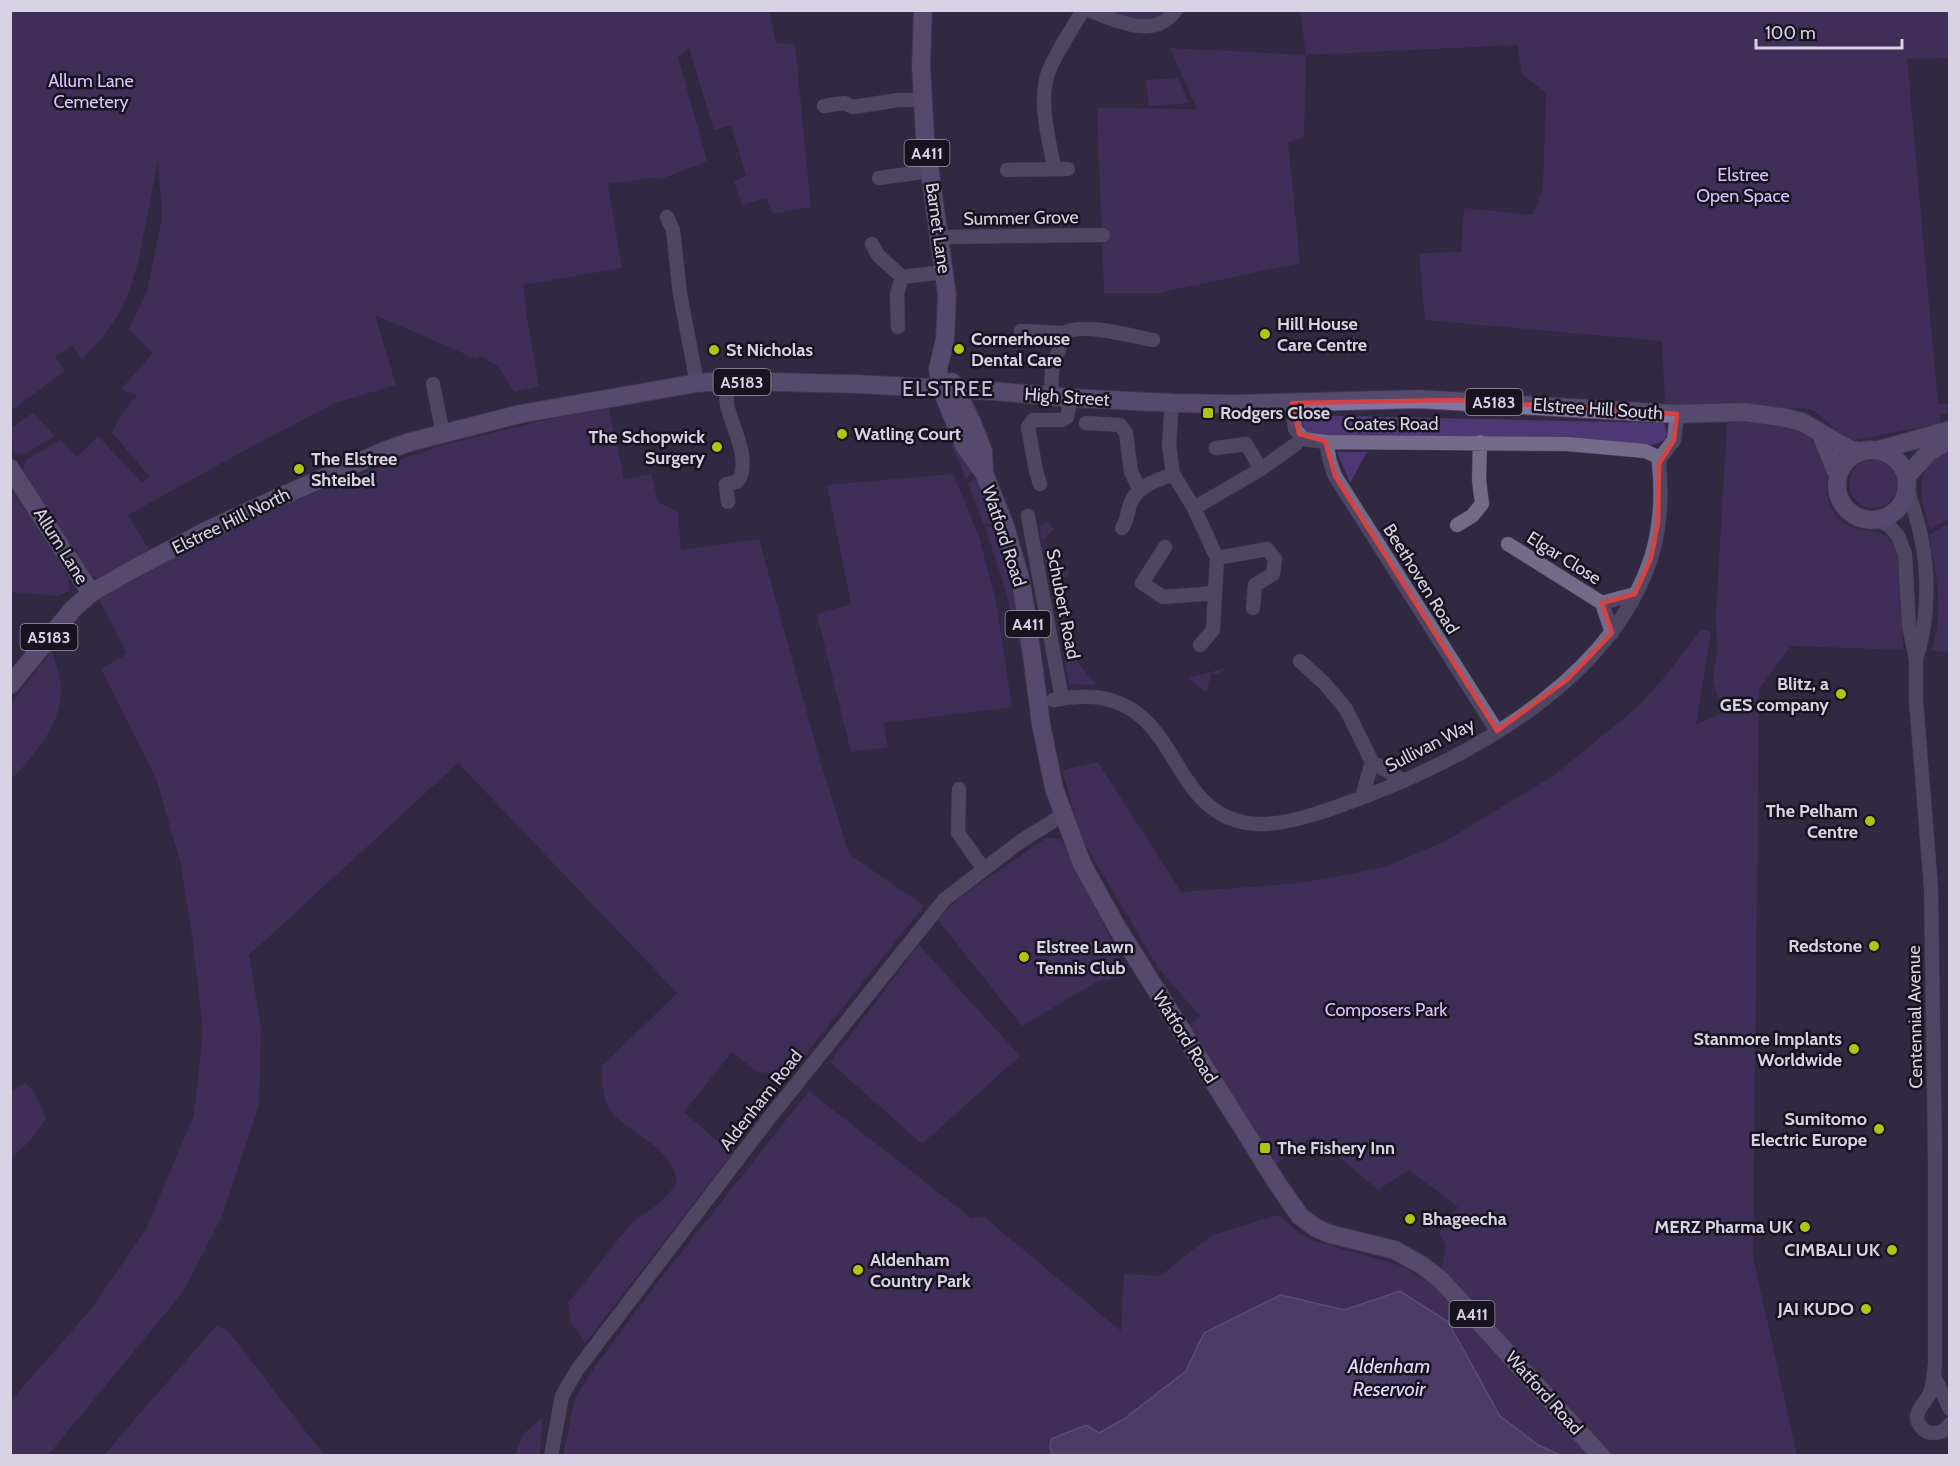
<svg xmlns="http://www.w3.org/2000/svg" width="1960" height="1466" font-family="Cabin,sans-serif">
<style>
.green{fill:#4e3774}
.water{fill:#6a5494;stroke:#8b7aac;stroke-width:1.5}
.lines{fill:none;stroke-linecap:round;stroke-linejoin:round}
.minor-casing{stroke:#4b4359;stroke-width:15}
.major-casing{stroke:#4b4359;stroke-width:20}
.minor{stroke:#746b8a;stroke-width:14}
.major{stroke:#8273a3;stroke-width:18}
.marked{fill:none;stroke:#d64244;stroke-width:4.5;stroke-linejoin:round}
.poi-dot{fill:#acc612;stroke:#17131f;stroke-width:2}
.labels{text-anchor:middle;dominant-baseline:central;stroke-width:5;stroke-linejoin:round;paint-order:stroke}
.shield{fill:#17131f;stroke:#9e99a9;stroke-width:1.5}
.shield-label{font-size:16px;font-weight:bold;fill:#d8d3e4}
.park-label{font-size:18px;fill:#d6c5fd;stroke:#17131f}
.street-label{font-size:18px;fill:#d8d3e4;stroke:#17131f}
.poi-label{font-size:18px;font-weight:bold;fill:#d8d3e4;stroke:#17131f;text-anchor:start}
.water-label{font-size:20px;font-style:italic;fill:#e2d7fd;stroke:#17131f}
.quarter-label{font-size:21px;letter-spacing:1.5px;fill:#c4badc;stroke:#17131f}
</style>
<rect width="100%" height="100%" fill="#312842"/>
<path class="green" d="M769,10L776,43L795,45L811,207L773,214L766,198L742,205L734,182L746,175L731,125L714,130L689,48L678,57L707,161L661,179L652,178L608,184L622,268L523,285L527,317L539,386L514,392L498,366L480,356L476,359L375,315L396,385L335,403L247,449L128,515L150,551L99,577L92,576L85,571L22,469L27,459L60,440L77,457L98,436L142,483L150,477L112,433C119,419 125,405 138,396L121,389L153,353L129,329L147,291L162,217L158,160L139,259L130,289L119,314L102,338L82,359L72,345L55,357L65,371L11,411V11Z
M1097,11H1165L1153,20L1146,22Z
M1300,11H1949V58L1907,59L1938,404H1949V414H1940V423L1929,426L1854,440L1846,437L1811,409L1725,405L1682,408L1665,402L1662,341L1425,320L1419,253L1461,252L1464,208L1533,215L1543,189L1546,93L1522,74L1517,45L1306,55L1304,137L1288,142L1300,263L1158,293H1104L1097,108L1197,109L1170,48L1306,55Z
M1178,78L1189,103L1149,106L1146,80Z
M608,405L624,479L651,474L658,502L678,512L681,550L759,539L819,757L849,854L924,906L789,1075L757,1072L732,1052L684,1112L732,1154L585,1343L571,1322L568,1303L630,1225L658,1204L677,1184C675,1149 635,1137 614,1115C603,1104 602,1081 602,1066L677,993L458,763L249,955L261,1028L259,1105L222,1216L183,1292L48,1455L11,1456V1401L92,1308L146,1229L194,1115L203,1030L192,935L180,861L156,778L101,669L127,654L99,599L191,549L311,491L442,445Z
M33,413L55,436L24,454L13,453L11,428Z
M1300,415L1664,423L1667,434L1665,440L1654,445L1318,437L1306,434Z
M1755,420C1765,421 1777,421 1787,425C1809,432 1825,452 1826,475C1827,488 1826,499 1833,511C1846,532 1860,527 1880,533C1905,541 1899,590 1900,609C1901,623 1902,637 1904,650L1791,646L1759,689L1753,1257L1797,1455H1610L1577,1415L1442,1269L1446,1244L1439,1234L1458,1207L1409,1170L1378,1190L1314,1136L1276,1164L1188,1026L1201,1017L1159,969L1082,839L1062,770L1098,762L1181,892L1301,883L1385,867L1447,840L1553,776L1640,705L1671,669L1701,629L1711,632L1696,724L1722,714L1713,678L1717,651L1716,614L1727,423Z
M946,426L972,473L966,479L944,427Z
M1949,450V519L1930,529C1919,494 1912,471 1949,450Z
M1337,452H1367L1350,483Z
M1849 484a24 24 0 1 1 48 0a24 24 0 1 1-48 0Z
M953,474L979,537L996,602L1012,707L883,723L888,747L851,752L817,614L851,604L827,485Z
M975,479L990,502L999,525L983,523L968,483Z
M10,489L31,519L33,518L69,579V591L59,596L11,592Z
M1047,522L1054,529L1042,541L1039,526Z
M1949,523V652L1931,651C1945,609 1936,577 1929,535Z
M985,527L1000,528L1017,593L1024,662L1004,585Z
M1043,545L1070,573L1051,589Z
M1053,596L1077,624L1060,638Z
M1066,648L1096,685L1069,684L1063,650Z
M52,651C55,662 61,676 61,688C62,725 34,754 11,780V703Z
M1226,668L1218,674L1211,673L1207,691L1203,690L1188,678Z
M1046,838L1060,839L1071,855L1128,976L1096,982L1022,1026L938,920L959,898Z
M919,945L1020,1056L922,1144L830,1062Z
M25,1083L35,1093L46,1119L31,1140L11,1159V1091Z
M809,1091L971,1218L983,1216L1121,1331L1124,1274L1160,1276L1212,1235L1278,1215L1302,1235L1314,1241L1399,1265L1439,1289L1594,1456H563L575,1398L596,1365L654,1287Z
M217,1325L228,1331L324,1455H104Z
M542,1418L540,1455H515L523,1434Z"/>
<path class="water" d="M1400,1291L1448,1322L1500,1416L1538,1445L1560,1455H1052L1050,1446L1051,1439L1086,1425L1099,1433L1124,1419L1186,1371L1204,1333L1281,1295L1344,1310Z"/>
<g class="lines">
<defs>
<path id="minor" d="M1088,10C1116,20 1154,41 1176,10
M824,106L844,103L853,107L898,100H922
M1054,168C1049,139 1039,105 1047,76C1051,60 1074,26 1083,10
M1007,170L1068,169
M879,178L930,171
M667,217L673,230L680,294L697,383
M940,237L1103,235
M872,244L878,255L902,277L945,272
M898,327L897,294L902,277
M1021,331L1064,333
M726,381C727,389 726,398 727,405C732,427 749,455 740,478L736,482L726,484L728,502
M433,384L443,434
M1051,397L1052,370L1064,333C1081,322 1132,336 1153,340
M1172,403L1169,445L1173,474L1194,508L1217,558L1213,630L1200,645
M1292,403L1295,429L1304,439L1326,442L1567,444L1645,451L1660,458
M1086,423L1120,425L1126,433L1131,472L1139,488
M1326,442L1330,462L1335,476L1497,731
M1216,448L1246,444L1261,469
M1040,484L1036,471L1028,427L1033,420H1062L1067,417L1071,398
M1907,487C1912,505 1919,523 1922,542C1929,576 1928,625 1916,659
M1194,508L1261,469L1296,444
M1028,516L1062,699
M1876,520L1888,525L1898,536L1905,554L1909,626L1916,659V700L1931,888L1935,1159V1364C1934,1374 1933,1384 1930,1393C1925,1404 1910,1414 1921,1427C1924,1431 1929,1433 1934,1433C1941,1433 1946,1430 1950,1424
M1457,525L1472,516L1482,504L1479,480L1480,442
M1122,528C1128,520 1127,511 1131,502C1139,485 1156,481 1173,474
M1508,544L1602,603L1612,633
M1165,547L1142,583L1163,597L1215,593
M1217,558L1267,549L1275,559L1273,574L1255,585L1253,608
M1602,603L1635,594
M1300,661L1324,683L1346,709L1372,762L1404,781
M1053,700C1065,698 1080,696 1093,697C1184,705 1167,819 1257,824C1293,826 1350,802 1384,789C1489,746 1614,672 1651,558C1660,529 1662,494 1659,464L1660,458L1674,440L1677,414
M959,789L958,833L983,868
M1362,797L1372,762
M1934,1376L1950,1409
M551,1456L562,1396L577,1370L770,1117L945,899L1021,841L1063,815"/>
<path id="major" d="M923,10L921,66L925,136L947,295L945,339L938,369L941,388L964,445L984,473L1005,526L1020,578L1027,618L1041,724L1054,788L1082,864L1118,929L1279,1186L1300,1216L1316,1228L1330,1234L1395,1250L1423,1266L1441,1280L1601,1456
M952,382L972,423L983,451L984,470
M1821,434L1838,476
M1879,450L1950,430
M1837 485a35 35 0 1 1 70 0a35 35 0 1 1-70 0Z
M10,468L91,593
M1906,477L1929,452L1950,440
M10,685L73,609L91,593L137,567L208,530L282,496L384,451L410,442L520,414L697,383L726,381L855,384L992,391L1071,398L1172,403L1235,404L1418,399L1677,414L1745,412L1787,418L1802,422L1840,444L1851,450L1859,451"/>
</defs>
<use href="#minor" class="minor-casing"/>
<use href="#major" class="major-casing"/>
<use href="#minor" class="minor"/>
<use href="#major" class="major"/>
</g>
<path d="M0 0H1960V1466H0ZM1456,400L1677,414L1674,440L1659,464L1658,523L1651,558L1635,594L1602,603L1612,633L1568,679L1497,731L1335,476L1325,441L1299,434L1292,403Z" fill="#312842" fill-opacity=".55" fill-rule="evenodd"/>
<path class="marked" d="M1456,400L1677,414L1674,440L1659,464L1658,523L1651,558L1635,594L1602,603L1612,633L1568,679L1497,731L1335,476L1325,441L1299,434L1292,403Z"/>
<g class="poi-dot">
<circle cx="1265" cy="334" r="6"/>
<circle cx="959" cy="349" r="6"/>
<circle cx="714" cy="350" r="6"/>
<rect x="1202" y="407" width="12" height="12" rx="3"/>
<circle cx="842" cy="434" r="6"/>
<circle cx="717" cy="447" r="6"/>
<circle cx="299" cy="469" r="6"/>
<circle cx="1841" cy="694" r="6"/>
<circle cx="1870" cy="821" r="6"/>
<circle cx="1874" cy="946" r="6"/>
<circle cx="1024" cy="957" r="6"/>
<circle cx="1854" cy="1049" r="6"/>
<circle cx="1879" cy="1129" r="6"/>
<rect x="1259" y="1142" width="12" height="12" rx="3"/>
<circle cx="1410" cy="1219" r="6"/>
<circle cx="1805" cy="1227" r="6"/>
<circle cx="1892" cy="1250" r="6"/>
<circle cx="858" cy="1270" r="6"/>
<circle cx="1866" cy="1309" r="6"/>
</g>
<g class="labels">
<g class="shield">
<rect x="904.5" y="140" width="45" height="26" rx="4.5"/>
<rect x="713.5" y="369" width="57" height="26" rx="4.5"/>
<rect x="1465.5" y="389" width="57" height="26" rx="4.5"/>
<rect x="1005.5" y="611" width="45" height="26" rx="4.5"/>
<rect x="20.5" y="624" width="57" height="26" rx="4.5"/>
<rect x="1449.5" y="1301" width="45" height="26" rx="4.5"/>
</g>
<g class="shield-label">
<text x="927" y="153">A411</text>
<text x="742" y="382">A5183</text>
<text x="1494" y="402">A5183</text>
<text x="1028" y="624">A411</text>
<text x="49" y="637">A5183</text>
<text x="1472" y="1314">A411</text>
</g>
<g class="park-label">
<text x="91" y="81">Allum Lane<tspan x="91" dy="21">Cemetery</tspan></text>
<text x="1743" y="175">Elstree<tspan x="1743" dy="21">Open Space</tspan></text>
<text x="1386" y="1010">Composers Park</text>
</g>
<g class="street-label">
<text transform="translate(1021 218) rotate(-1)">Summer Grove</text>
<text transform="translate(938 228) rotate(82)">Barnet Lane</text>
<text transform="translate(1067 397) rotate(4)">High Street</text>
<text transform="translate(1598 409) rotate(4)">Elstree Hill South</text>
<text x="1391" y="424">Coates Road</text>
<text transform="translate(231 521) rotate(-26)">Elstree Hill North</text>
<text transform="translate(1004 536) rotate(72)">Watford Road</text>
<text transform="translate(61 546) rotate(58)">Allum Lane</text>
<text transform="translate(1564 558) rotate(32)">Elgar Close</text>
<text transform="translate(1421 579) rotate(58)">Beethoven Road</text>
<text transform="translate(1063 604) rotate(79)">Schubert Road</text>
<text transform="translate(1430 745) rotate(-27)">Sullivan Way</text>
<text transform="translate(1915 1017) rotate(-91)">Centennial Avenue</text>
<text transform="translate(1185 1037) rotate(58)">Watford Road</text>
<text transform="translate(761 1100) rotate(-52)">Aldenham Road</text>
<text transform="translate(1544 1393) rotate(48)">Watford Road</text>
</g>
<g class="poi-label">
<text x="1277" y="324">Hill House<tspan x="1277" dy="21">Care Centre</tspan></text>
<text x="971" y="339">Cornerhouse<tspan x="971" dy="21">Dental Care</tspan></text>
<text x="726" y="350">St Nicholas</text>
<text x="1220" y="413">Rodgers Close</text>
<text x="854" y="434">Watling Court</text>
<text x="705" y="437" text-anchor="end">The Schopwick<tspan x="705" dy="21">Surgery</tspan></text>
<text x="311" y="459">The Elstree<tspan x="311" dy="21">Shteibel</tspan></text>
<text x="1829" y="684" text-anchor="end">Blitz, a<tspan x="1829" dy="21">GES company</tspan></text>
<text x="1858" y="811" text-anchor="end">The Pelham<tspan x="1858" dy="21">Centre</tspan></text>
<text x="1862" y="946" text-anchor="end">Redstone</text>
<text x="1036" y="947">Elstree Lawn<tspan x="1036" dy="21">Tennis Club</tspan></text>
<text x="1842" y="1039" text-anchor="end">Stanmore Implants<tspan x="1842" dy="21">Worldwide</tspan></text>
<text x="1867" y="1119" text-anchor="end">Sumitomo<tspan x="1867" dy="21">Electric Europe</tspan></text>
<text x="1277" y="1148">The Fishery Inn</text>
<text x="1422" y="1219">Bhageecha</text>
<text x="1793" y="1227" text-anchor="end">MERZ Pharma UK</text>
<text x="1880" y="1250" text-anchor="end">CIMBALI UK</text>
<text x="870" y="1260">Aldenham<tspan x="870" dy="21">Country Park</tspan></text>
<text x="1854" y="1309" text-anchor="end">JAI KUDO</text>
</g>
<g class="water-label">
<text x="1389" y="1366">Aldenham<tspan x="1389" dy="23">Reservoir</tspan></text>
</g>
<g class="quarter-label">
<text x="948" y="388">ELSTREE</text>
</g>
</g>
<rect width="1960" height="1466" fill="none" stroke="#d8d3e4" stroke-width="24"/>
<path d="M1756 39v9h146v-9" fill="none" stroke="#d8d3e4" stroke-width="3"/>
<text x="1765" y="39" font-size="18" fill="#d8d3e4" stroke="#17131f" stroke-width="4.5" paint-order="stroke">100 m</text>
</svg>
